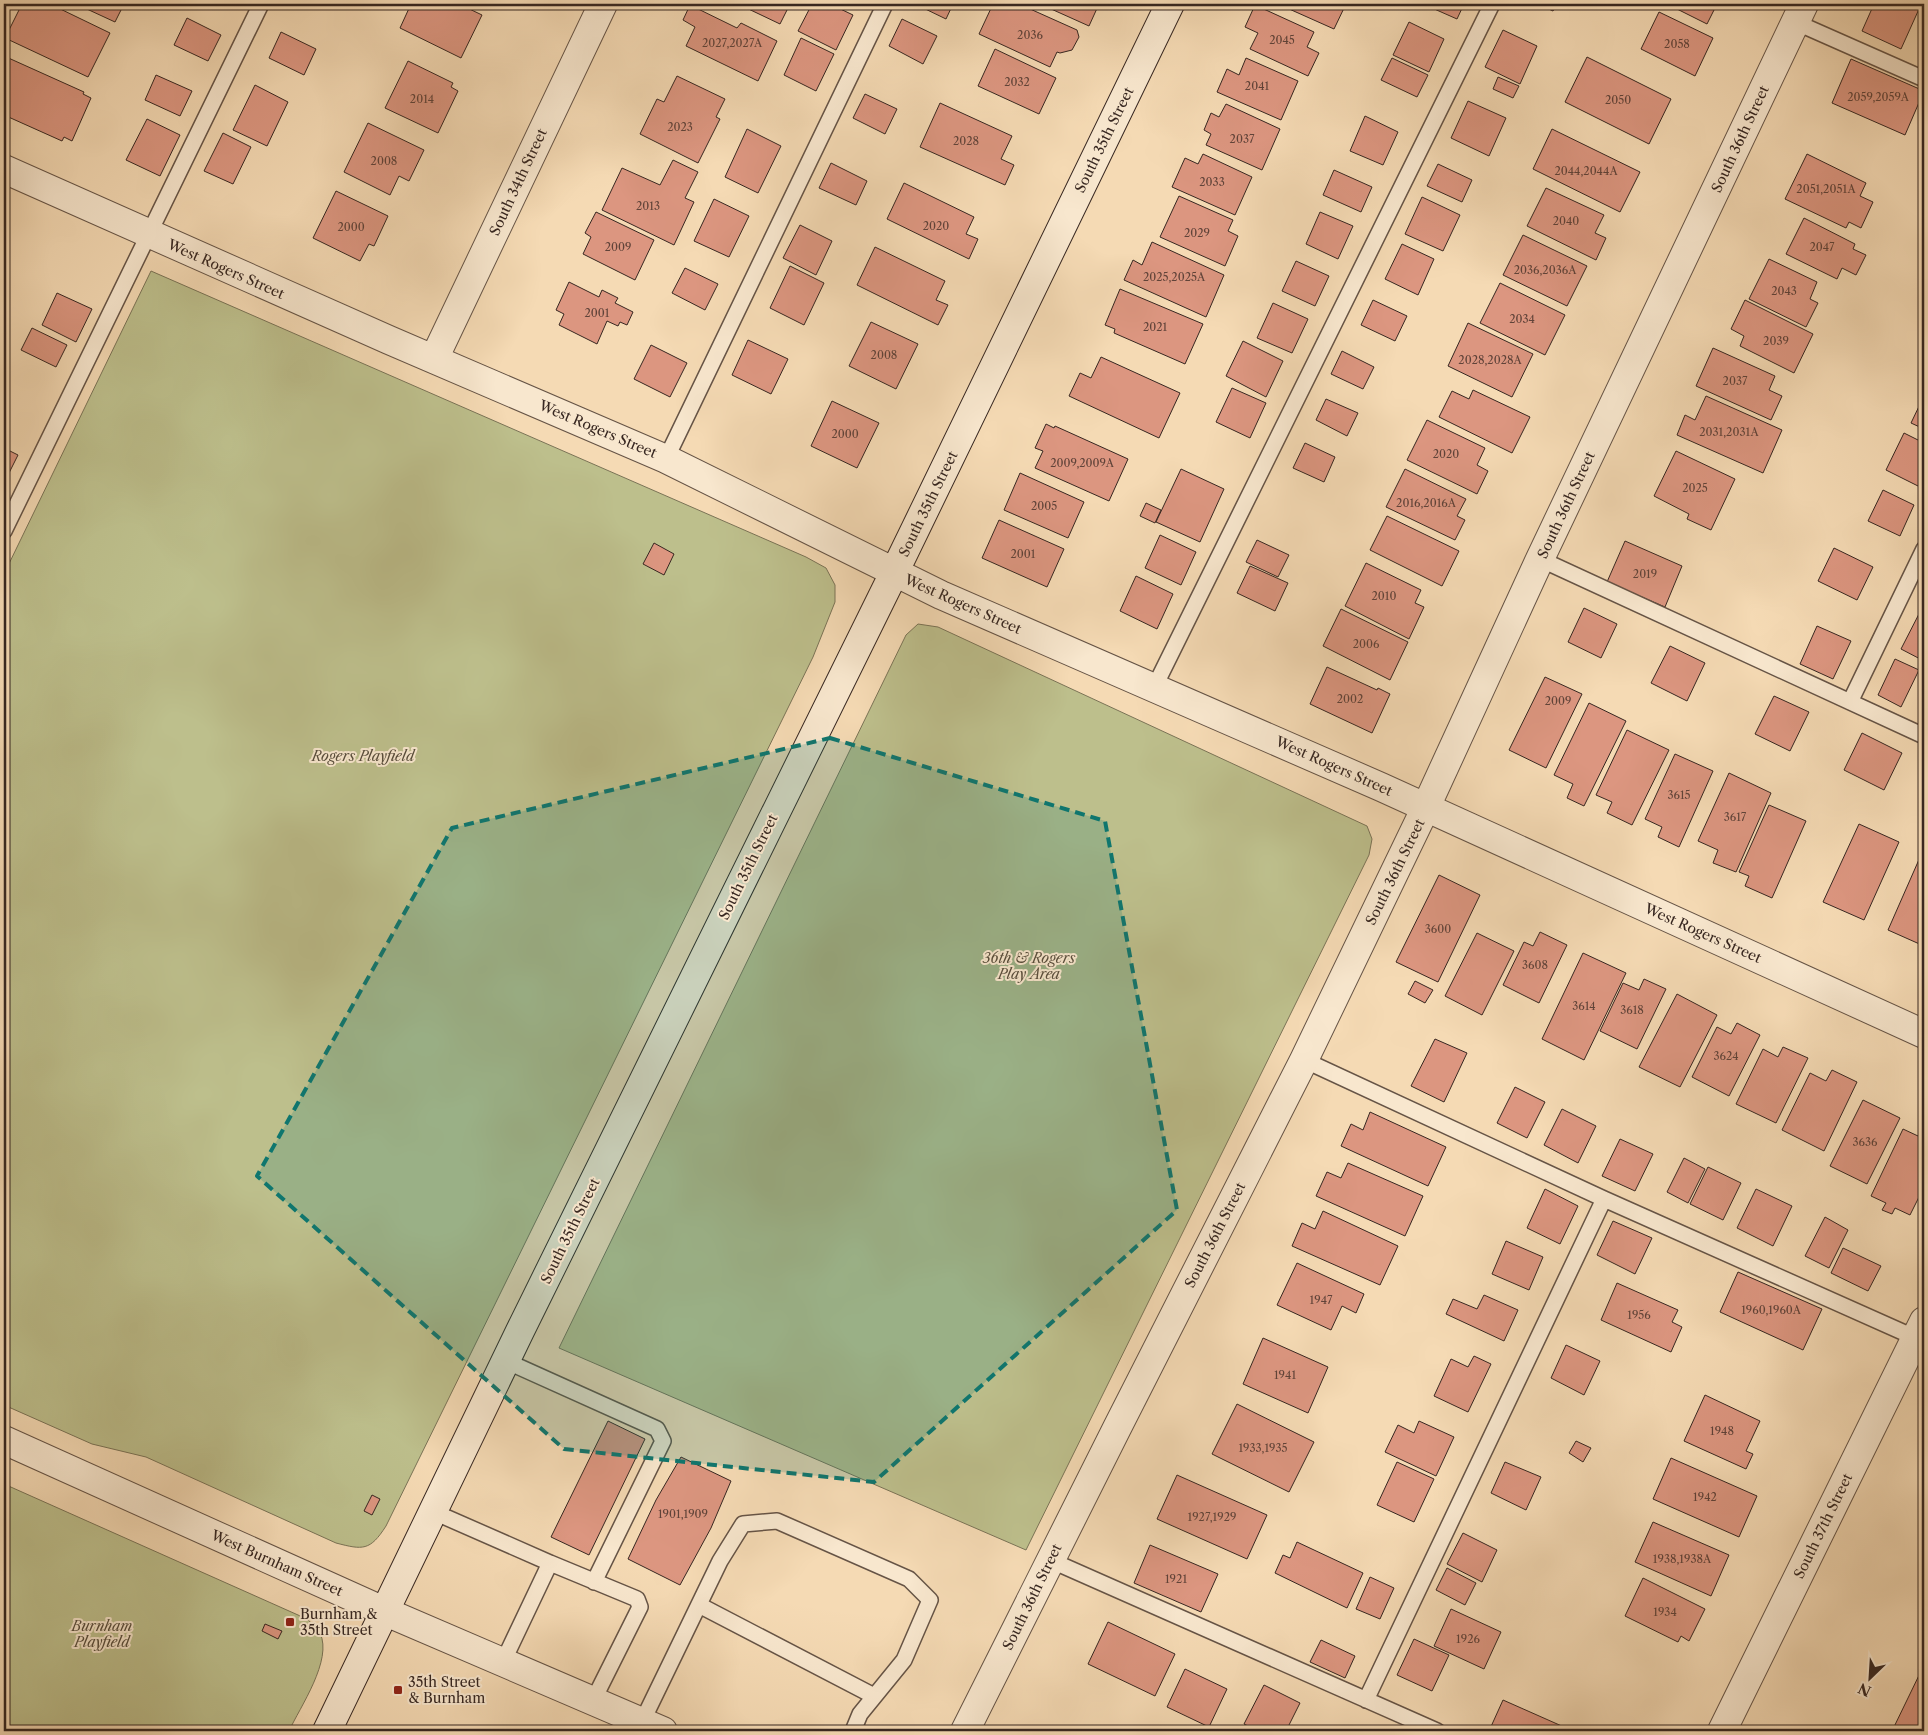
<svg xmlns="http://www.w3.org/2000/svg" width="1928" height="1735" font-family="'Libre Caslon Text',serif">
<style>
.green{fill:#bdbf8c;stroke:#7a7356}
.building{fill:#dc9680;stroke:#372721}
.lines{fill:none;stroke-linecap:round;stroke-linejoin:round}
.service-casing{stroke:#665446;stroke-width:18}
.minor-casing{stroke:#665446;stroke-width:30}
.tertiary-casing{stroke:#665446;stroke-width:30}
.secondary-casing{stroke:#372721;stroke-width:30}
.service{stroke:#f8e7ce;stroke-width:15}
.minor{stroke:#f8e7ce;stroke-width:28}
.tertiary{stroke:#f8e7ce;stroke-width:28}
.secondary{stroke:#f8e7ce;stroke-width:28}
.marked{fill:#0f766e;fill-opacity:0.2;stroke:#0f766e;stroke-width:4;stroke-dasharray:10 6;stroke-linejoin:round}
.poi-dot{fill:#8f2418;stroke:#f8e7ce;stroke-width:2}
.labels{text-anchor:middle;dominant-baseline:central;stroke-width:4;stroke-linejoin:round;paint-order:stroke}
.number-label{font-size:11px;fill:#604339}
.street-label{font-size:14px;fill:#372721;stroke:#f8e7ce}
.park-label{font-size:14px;font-style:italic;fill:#584d3c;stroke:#f8e7ce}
.poi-label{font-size:14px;fill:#372721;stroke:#f8e7ce;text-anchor:start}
</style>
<rect width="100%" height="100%" fill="#f5dab4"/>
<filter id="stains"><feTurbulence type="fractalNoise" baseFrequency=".004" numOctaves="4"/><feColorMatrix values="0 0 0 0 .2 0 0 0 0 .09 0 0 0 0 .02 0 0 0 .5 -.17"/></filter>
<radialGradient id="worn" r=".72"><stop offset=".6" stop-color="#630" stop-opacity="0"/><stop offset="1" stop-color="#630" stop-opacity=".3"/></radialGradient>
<path class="green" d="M151,271L806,557L826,568L835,585V602L813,657L386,1526C370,1551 363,1550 336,1543L146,1457L92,1444L4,1405V574Z
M918,624L938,627L1367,826L1372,839L1369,855L1026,1550L559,1348L906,635Z
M4,1484L307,1619C311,1623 318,1628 320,1633C333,1660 300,1707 289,1731H4Z"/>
<path class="building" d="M22,4H50L110,33L88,77L5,38Z
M76,4H124L115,22Z
M411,4H459L482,15L461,58L400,28Z
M738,4H790L780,24Z
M812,4H830L853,15L836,50L798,31Z
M915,4H953L946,19Z
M993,4H1019L1077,30L1079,37L1072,50L1060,53L1057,52L1050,67L979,34Z
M1040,4H1099L1089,26Z
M1278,4H1340L1345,6L1334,29Z
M1423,4H1464L1457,19Z
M1538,4H1557L1553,11Z
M1667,4H1717L1707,24Z
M1874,4H1908L1919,9L1901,49L1862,31Z
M690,5L737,28L741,23L777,41L758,81L686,46L695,27L683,20Z
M1255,5L1314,32L1307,47L1319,53L1308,76L1250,49L1258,33L1245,27Z
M1659,12L1713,38L1695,76L1641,49Z
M187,18L221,35L208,61L174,45Z
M902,19L937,36L923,64L889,46Z
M1409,22L1444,39L1429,72L1393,55Z
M1503,30L1537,46L1520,84L1485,67Z
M281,32L316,49L304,75L269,58Z
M801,38L834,54L816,91L784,75Z
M995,49L1056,78L1039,114L978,86Z
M4,56L84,92L83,94L91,98L72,141L64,137L62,141L4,115Z
M1587,57L1671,99L1649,144L1565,102Z
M1246,58L1298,81L1281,120L1217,92L1227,69L1239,75Z
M1392,58L1428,75L1417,97L1381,80Z
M1851,59L1924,91L1905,135L1832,103Z
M408,61L453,83L451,87L458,91L438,133L385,108Z
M156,75L192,91L180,116L145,100Z
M677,76L725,99L716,117L720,119L698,163L640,134L657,99L664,102Z
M1498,77L1519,86L1513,98L1493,89Z
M255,85L288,102L267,146L233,130Z
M865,94L897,109L885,134L853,118Z
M1468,101L1506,118L1489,156L1451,138Z
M940,103L1012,136L1001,159L1014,165L1005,185L920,147Z
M1226,104L1280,129L1262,170L1206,145L1211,134L1204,130L1211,113L1219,117Z
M1365,116L1398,132L1383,165L1350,151Z
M147,119L180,135L160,176L126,160Z
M368,123L424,150L409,181L399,176L390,195L344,172Z
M747,129L781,146L758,193L725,177Z
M1552,129L1640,172L1620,212L1533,169Z
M223,133L251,147L233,184L204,171Z
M1203,154L1252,177L1235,215L1172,187L1185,158L1198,164Z
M1807,154L1866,183L1860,196L1873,202L1861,228L1849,222L1846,228L1785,199Z
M673,160L698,172L685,198L694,202L674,245L602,210L622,168L660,185Z
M831,163L867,181L856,205L819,188Z
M1438,164L1472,180L1462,202L1427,186Z
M1334,170L1372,187L1361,212L1323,195Z
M904,183L974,217L966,234L978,239L969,259L887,219Z
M1546,188L1604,215L1595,233L1606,238L1596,260L1527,226Z
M336,191L388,216L374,246L369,244L360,261L313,238Z
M1179,196L1233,220L1228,231L1238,236L1225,266L1160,237Z
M1422,197L1460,215L1443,251L1405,234Z
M714,199L749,216L729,257L694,241Z
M596,212L654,240L635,280L583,254L591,237L585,233Z
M1320,212L1353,226L1338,259L1306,244Z
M1804,218L1855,244L1853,249L1866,255L1856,275L1842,268L1837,279L1786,254Z
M800,225L832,241L816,275L783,258Z
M1523,235L1587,266L1567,306L1503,275Z
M1152,242L1224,275L1206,317L1124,280L1133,260L1142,265Z
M1402,244L1434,259L1418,295L1385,279Z
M875,247L945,281L936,300L948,305L938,325L857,285Z
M1769,259L1817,282L1810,299L1818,303L1806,327L1749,299Z
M1296,261L1329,276L1315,306L1282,291Z
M790,266L824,283L804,325L770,308Z
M685,268L718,284L705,310L672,293Z
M569,282L599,297L602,290L618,298L615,303L633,312L627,325L620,322L618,326L607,321L597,344L559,325L564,314L556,310Z
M1500,283L1565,315L1545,355L1480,323Z
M1120,289L1203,324L1185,364L1114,333L1115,329L1105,325Z
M57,293L92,309L76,342L42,325Z
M1373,300L1407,316L1395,341L1361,325Z
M1745,300L1813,334L1794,373L1740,346L1744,336L1731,329Z
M1273,303L1308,319L1292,353L1257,338Z
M871,322L918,344L896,389L849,366Z
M1468,323L1533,354L1512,397L1448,366Z
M32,328L67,345L56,367L21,350Z
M748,340L788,359L771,394L732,375Z
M1243,341L1283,361L1266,397L1226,376Z
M651,345L687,363L670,397L634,379Z
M1713,348L1775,376L1769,390L1782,396L1771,420L1696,386Z
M1342,351L1374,367L1363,389L1331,374Z
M1101,357L1180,393L1159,438L1069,396L1080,373L1091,378Z
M1232,388L1266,403L1250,438L1216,422Z
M1473,390L1530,417L1512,453L1439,417L1452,391L1469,399Z
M1706,396L1782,430L1763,473L1677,435L1685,415L1695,420Z
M1923,398L1924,399V429L1911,423Z
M1326,399L1358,413L1347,436L1316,420Z
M832,401L879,423L857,468L811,446Z
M1427,420L1485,448L1477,465L1488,471L1477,494L1407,460Z
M1046,424L1054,428L1055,426L1128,459L1109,501L1035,468L1043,451L1035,448Z
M1904,433L1924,443V482L1922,488L1886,470Z
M1305,443L1335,457L1324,482L1293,468Z
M4,448L18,455L8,475L4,473Z
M1676,451L1735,479L1711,530L1687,519L1689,514L1654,496Z
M1181,469L1224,489L1200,542L1156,522Z
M1405,469L1466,499L1457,516L1465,520L1455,540L1386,507Z
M1020,473L1084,502L1068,538L1004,510Z
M1883,490L1914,505L1900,536L1868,521Z
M1146,503L1161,510L1155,523L1140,516Z
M1387,516L1459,551L1442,586L1370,550Z
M999,520L1064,549L1047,587L982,558Z
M1160,535L1196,552L1181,585L1145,568Z
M1257,540L1289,555L1278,577L1246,562Z
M1625,541L1682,566L1665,607L1607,582Z
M654,543L674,554L664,575L643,564Z
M1834,548L1873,567L1857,600L1818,581Z
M1366,563L1421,590L1415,603L1424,607L1409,639L1345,606Z
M1250,566L1288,583L1275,611L1237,593Z
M1136,576L1173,594L1157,629L1120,611Z
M1584,608L1617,624L1601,658L1568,642Z
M1341,609L1408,642L1390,680L1323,646Z
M1921,610L1924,612V661L1901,649Z
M1817,626L1851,641L1833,679L1800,664Z
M1670,646L1705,663L1687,701L1651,683Z
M1895,659L1919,670L1901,707L1878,695Z
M1327,667L1377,690L1378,688L1390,694L1372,733L1310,704Z
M1545,677L1582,694L1546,768L1509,750Z
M1774,696L1809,712L1790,751L1755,734Z
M1589,703L1626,721L1584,806L1567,798L1573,784L1554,775Z
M1627,730L1669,750L1632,825L1607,813L1612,802L1596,795Z
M1862,733L1902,753L1884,790L1844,770Z
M1675,754L1713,771L1679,847L1658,837L1662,827L1645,819Z
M1729,773L1771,793L1736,872L1713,863L1718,850L1698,841Z
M1769,805L1806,821L1772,898L1745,886L1749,876L1739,872Z
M1859,824L1899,842L1864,920L1823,902Z
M1921,855L1924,856V946L1888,930Z
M1439,875L1480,895L1438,982L1396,962Z
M1540,932L1567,945L1539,1003L1503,985L1524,942L1533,946Z
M1477,933L1514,951L1482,1015L1445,996Z
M1583,953L1626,973L1584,1060L1542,1039Z
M1644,979L1666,989L1637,1049L1600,1031L1623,983L1639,990Z
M1415,981L1433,990L1425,1003L1408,994Z
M1677,994L1717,1015L1680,1087L1639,1067Z
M1737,1023L1760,1035L1729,1096L1692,1077L1717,1027L1731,1034Z
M1435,1039L1467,1053L1444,1102L1411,1086Z
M1783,1047L1808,1058L1776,1123L1736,1104L1763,1049L1778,1057Z
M1832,1070L1857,1082L1824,1151L1782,1130L1810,1073L1826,1081Z
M1515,1087L1545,1102L1527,1138L1497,1123Z
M1863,1100L1900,1118L1867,1184L1830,1166Z
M1562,1109L1596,1126L1578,1163L1544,1145Z
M1370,1112L1446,1147L1428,1186L1341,1146L1351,1124L1363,1130Z
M1903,1129L1918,1136L1921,1129L1924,1130V1187L1910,1215L1895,1208L1892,1214L1882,1210L1886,1203L1871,1196Z
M1620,1139L1653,1154L1635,1191L1602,1176Z
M1684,1158L1705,1169L1688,1203L1667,1192Z
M1348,1163L1423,1196L1405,1236L1316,1196L1327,1172L1341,1178Z
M1708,1167L1741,1183L1723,1220L1690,1204Z
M1545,1189L1578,1206L1560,1244L1527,1228Z
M1756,1189L1792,1206L1773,1246L1737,1228Z
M1323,1211L1398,1246L1380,1285L1292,1246L1302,1223L1315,1229Z
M1825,1217L1848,1230L1829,1268L1805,1256Z
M1613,1221L1652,1238L1635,1274L1597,1255Z
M1506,1241L1543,1257L1529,1290L1492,1274Z
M1843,1248L1881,1266L1868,1291L1831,1273Z
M1297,1263L1364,1294L1356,1313L1342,1306L1331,1330L1277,1305Z
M1738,1272L1822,1309L1803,1350L1720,1312Z
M1617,1283L1678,1310L1672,1322L1682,1327L1671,1352L1601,1320Z
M1484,1295L1518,1310L1504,1341L1446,1314L1453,1299L1477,1309Z
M1263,1338L1328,1367L1308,1413L1243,1384Z
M1566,1345L1600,1361L1584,1395L1551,1378Z
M1474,1356L1491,1364L1468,1412L1434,1396L1451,1359L1468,1367Z
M1705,1395L1760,1421L1746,1451L1753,1454L1746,1469L1684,1441Z
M1237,1404L1314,1442L1289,1492L1212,1454Z
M608,1421L645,1439L589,1555L551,1537Z
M1419,1421L1454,1437L1436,1476L1385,1452L1398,1425L1414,1433Z
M1576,1441L1591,1448L1583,1462L1569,1453Z
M681,1457L731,1481L711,1528L680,1585L628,1559L656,1500Z
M1671,1458L1757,1496L1739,1537L1653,1499Z
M1397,1462L1434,1479L1414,1522L1377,1505Z
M1505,1462L1541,1477L1526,1510L1491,1493Z
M1177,1475L1267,1515L1247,1559L1157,1519Z
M372,1495L380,1499L372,1515L364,1511Z
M1653,1522L1729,1555L1711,1596L1635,1562Z
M1463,1533L1497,1550L1482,1582L1447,1564Z
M1297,1542L1363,1573L1347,1608L1275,1573L1283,1555L1290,1558Z
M1150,1545L1218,1574L1201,1612L1134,1583Z
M1447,1568L1476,1583L1465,1605L1436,1590Z
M1370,1577L1394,1588L1380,1619L1356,1609Z
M1643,1578L1705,1609L1689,1641L1681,1636L1678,1642L1625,1616Z
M1451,1609L1501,1632L1484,1669L1434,1646Z
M1108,1622L1175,1654L1155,1696L1088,1664Z
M265,1624L282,1631L278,1639L262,1631Z
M1414,1639L1449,1655L1432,1691L1397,1675Z
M1321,1640L1355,1656L1345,1678L1310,1662Z
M1924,1665V1731H1892Z
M1185,1669L1227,1689L1209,1727L1167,1707Z
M1264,1685L1300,1703L1286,1731H1258L1244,1724Z
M1503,1700L1573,1731H1489Z"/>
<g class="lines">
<defs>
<path id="service" d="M1795,22L1924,79
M666,459L885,4
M4,531L261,4
M1540,559L1924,736
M1154,688L1492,4
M1850,702L1924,549
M1304,1060L1604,1199L1916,1338
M506,1361L657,1429L663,1441L594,1582
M434,1512L550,1563
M1050,1560L1437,1731
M699,1605L874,1696
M503,1662L550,1563L637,1599L640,1607L593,1701
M1366,1700L1604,1199
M642,1722L720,1561L743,1524L777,1521L909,1579L930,1600L904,1660L860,1714L853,1731"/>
<path id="minor" d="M4,169L389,340L666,459L941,595L1381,787L1924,1034
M434,359L603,4
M965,1731L1117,1428L1304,1060L1426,807L1540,559L1804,4
M1722,1731L1924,1321"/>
<path id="tertiary" d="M4,1440L386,1612L663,1731"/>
<path id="secondary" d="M327,1731L520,1331L894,573L1170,4"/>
</defs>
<use href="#service" class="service-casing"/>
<use href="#minor" class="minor-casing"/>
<use href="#tertiary" class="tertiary-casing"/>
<use href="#secondary" class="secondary-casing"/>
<use href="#service" class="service"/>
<use href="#minor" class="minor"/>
<use href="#tertiary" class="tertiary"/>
<use href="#secondary" class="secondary"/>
</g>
<path class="marked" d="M830,738L1105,821L1177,1210L874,1482L564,1449L257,1176L452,828Z"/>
<g class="poi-dot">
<rect x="285" y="1617" width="10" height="10" rx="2.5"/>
<rect x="393" y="1685" width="10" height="10" rx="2.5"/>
</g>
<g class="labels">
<g class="number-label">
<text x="1030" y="35">2036</text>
<text x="1282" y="40">2045</text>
<text x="732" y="43">2027,2027A</text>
<text x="1677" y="44">2058</text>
<text x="1017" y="82">2032</text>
<text x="1257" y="86">2041</text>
<text x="1878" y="97">2059,2059A</text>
<text x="422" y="99">2014</text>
<text x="1618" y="100">2050</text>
<text x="680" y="127">2023</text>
<text x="1242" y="139">2037</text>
<text x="966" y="141">2028</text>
<text x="384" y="161">2008</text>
<text x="1586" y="171">2044,2044A</text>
<text x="1212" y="182">2033</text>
<text x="1826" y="189">2051,2051A</text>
<text x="648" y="206">2013</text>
<text x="1566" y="221">2040</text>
<text x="936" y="226">2020</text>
<text x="351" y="227">2000</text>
<text x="1197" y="233">2029</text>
<text x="618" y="247">2009</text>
<text x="1822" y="247">2047</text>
<text x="1545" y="270">2036,2036A</text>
<text x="1174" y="277">2025,2025A</text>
<text x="1784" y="291">2043</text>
<text x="597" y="313">2001</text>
<text x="1522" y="319">2034</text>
<text x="1155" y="327">2021</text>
<text x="1776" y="341">2039</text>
<text x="884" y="355">2008</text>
<text x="1490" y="360">2028,2028A</text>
<text x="1735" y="381">2037</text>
<text x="1729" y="432">2031,2031A</text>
<text x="845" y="434">2000</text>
<text x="1446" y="454">2020</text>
<text x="1082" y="463">2009,2009A</text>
<text x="1695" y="488">2025</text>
<text x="1426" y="503">2016,2016A</text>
<text x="1044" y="506">2005</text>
<text x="1023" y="554">2001</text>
<text x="1645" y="574">2019</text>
<text x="1384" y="596">2010</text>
<text x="1366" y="644">2006</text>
<text x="1350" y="699">2002</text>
<text x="1558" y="701">2009</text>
<text x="1679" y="795">3615</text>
<text x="1735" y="817">3617</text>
<text x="1438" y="929">3600</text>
<text x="1535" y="965">3608</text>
<text x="1584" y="1006">3614</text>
<text x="1632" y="1010">3618</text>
<text x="1726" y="1056">3624</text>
<text x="1865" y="1142">3636</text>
<text x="1321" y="1300">1947</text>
<text x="1771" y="1310">1960,1960A</text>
<text x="1639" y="1315">1956</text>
<text x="1285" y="1375">1941</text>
<text x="1722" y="1431">1948</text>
<text x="1263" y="1448">1933,1935</text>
<text x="1705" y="1497">1942</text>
<text x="683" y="1514">1901,1909</text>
<text x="1212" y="1517">1927,1929</text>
<text x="1682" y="1559">1938,1938A</text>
<text x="1176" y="1579">1921</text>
<text x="1665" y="1612">1934</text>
<text x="1468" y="1639">1926</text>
</g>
<g class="street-label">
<text transform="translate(1740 139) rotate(-65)">South 36th Street</text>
<text transform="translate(1104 140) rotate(-64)">South 35th Street</text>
<text transform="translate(518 182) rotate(-65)">South 34th Street</text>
<text transform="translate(226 269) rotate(24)">West Rogers Street</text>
<text transform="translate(598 429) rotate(23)">West Rogers Street</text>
<text transform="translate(928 504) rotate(-64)">South 35th Street</text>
<text transform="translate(1566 505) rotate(-65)">South 36th Street</text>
<text transform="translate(963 604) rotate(24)">West Rogers Street</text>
<text transform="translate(1334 766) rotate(24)">West Rogers Street</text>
<text transform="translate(748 867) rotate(-64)">South 35th Street</text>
<text transform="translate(1395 872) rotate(-64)">South 36th Street</text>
<text transform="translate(1703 933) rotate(24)">West Rogers Street</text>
<text transform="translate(570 1231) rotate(-64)">South 35th Street</text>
<text transform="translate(1215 1235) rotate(-63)">South 36th Street</text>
<text transform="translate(1823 1526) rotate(-64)">South 37th Street</text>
<text transform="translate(277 1563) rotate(24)">West Burnham Street</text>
<text transform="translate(1032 1597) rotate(-64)">South 36th Street</text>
</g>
<g class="park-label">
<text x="363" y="756">Rogers Playfield</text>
<text x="1029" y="958">36th &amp; Rogers<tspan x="1029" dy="16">Play Area</tspan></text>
<text x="102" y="1626">Burnham<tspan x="102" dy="16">Playfield</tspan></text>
</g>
<g class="poi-label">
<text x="300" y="1614">Burnham &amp;<tspan x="300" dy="16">35th Street</tspan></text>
<text x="408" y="1682">35th Street<tspan x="408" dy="16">&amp; Burnham</tspan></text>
</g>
</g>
<rect width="1928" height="1735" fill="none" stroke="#f5dab4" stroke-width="20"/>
<rect x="5" y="5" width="1918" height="1725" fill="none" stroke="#372721" stroke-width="2.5"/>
<rect x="10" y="10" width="1908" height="1715" fill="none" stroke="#372721"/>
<g transform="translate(1870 1678) rotate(205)" stroke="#f8e7ce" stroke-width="4" paint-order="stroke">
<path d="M0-4L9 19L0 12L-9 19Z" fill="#372721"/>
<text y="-8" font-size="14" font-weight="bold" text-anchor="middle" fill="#372721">N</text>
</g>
<rect width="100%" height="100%" filter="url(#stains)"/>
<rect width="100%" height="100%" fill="url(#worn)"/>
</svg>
